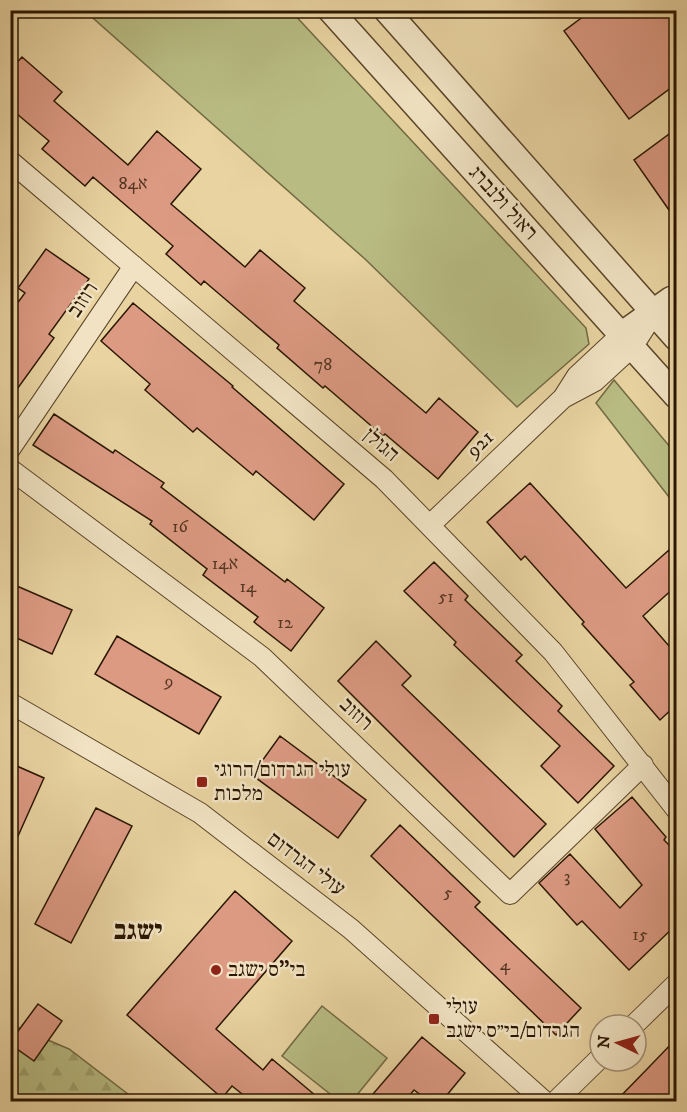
<svg xmlns="http://www.w3.org/2000/svg" width="687" height="1112" font-family="'IM FELL DW Pica','Frank Ruhl Libre',serif">
<style>
.green{fill:#b8bc83;stroke:#726942;stroke-width:1.5}
.forest{fill:url(#forest-firs);stroke:#726942;stroke-width:1.5}
.building{fill:#dc9a83;stroke:#2b1601;stroke-width:1.5}
.lines{fill:none;stroke-linecap:round;stroke-linejoin:round}
.minor-casing{stroke:#5a4529;stroke-width:22}
.tertiary-casing{stroke:#5a4529;stroke-width:27}
.minor{stroke:#f0e2c2;stroke-width:20}
.tertiary{stroke:#f0e2c2;stroke-width:24}
.poi-dot{fill:#8f2418;stroke:#f0e2c2;stroke-width:2}
.labels{text-anchor:middle;dominant-baseline:central;stroke-width:5;stroke-linejoin:round;paint-order:stroke}
.number-label{font-size:18px;fill:#573722}
.street-label{font-size:21px;fill:#2b1601;stroke:#f0e2c2}
.poi-label{font-size:21px;fill:#2b1601;stroke:#f0e2c2;text-anchor:start}
.district-label{font-size:27px;font-weight:bold;fill:#2b1601;stroke:#f0e2c2}
</style>
<defs>
<pattern id="forest-firs" width="22" height="20" patternUnits="userSpaceOnUse" patternTransform="scale(1.5)"><rect width="22" height="20" fill="#b8bc83"/><path d="M5 1l3.5 6h-7zM16 11l3.5 6h-7z" fill="#9ea16f"/></pattern>
</defs>
<rect width="100%" height="100%" fill="#e8d3a1"/>
<filter id="stains"><feTurbulence type="fractalNoise" baseFrequency=".00333" numOctaves="4"/><feColorMatrix values="0 0 0 0 .2 0 0 0 0 .09 0 0 0 0 .02 0 0 0 .5 -.17"/></filter>
<radialGradient id="worn" r=".72"><stop offset=".6" stop-color="#630" stop-opacity="0"/><stop offset="1" stop-color="#630" stop-opacity=".3"/></radialGradient>
<path class="green" d="M85,11H291L586,328L589,344L517,407L365,259Z
M614,380L676,454V506L596,403Z
M322,1006L387,1058L352,1101H339L282,1056Z"/>
<path class="forest" d="M10,1024L69,1049L137,1101H21L11,1093Z"/>
<path class="building" d="M592,10H676V84L629,119L564,31Z
M22,57L62,92L54,101L128,165L157,131L201,169L171,204L245,267L260,250L305,288L294,301L426,413L439,398L478,432L438,479L385,434L383,436L325,386L323,388L277,348L279,345L204,281L201,285L166,254L173,246L93,177L85,186L42,149L49,141L10,108V70Z
M676,129V220L634,160Z
M46,249L89,279L49,334L54,338L10,399V313L25,293L18,288Z
M133,303L233,386L232,387L344,484L314,520L256,471L253,475L197,428L193,432L145,390L150,384L101,341Z
M54,414L113,453L115,450L164,483L161,487L285,582L287,579L324,608L291,651L254,622L258,617L203,575L207,569L150,524L152,521L33,445Z
M530,483L626,588L669,550L676,558V586L643,616L676,654V705L660,720L630,685L634,682L582,624L584,622L525,556L521,560L487,522Z
M434,562L468,596L465,600L522,655L516,661L562,706L558,711L614,766L578,803L541,766L560,746L454,645L456,642L404,591Z
M10,583L72,610L52,654L10,635Z
M117,636L221,697L199,734L95,674Z
M376,641L411,676L402,685L546,824L514,857L338,681Z
M280,736L366,800L338,838L252,775Z
M10,763L44,778L10,854Z
M632,797L666,837L664,840L676,852V925L629,970L582,921L577,925L539,883L570,854L620,908L642,885L595,829Z
M96,808L132,826L71,943L35,924Z
M400,825L480,902L475,907L581,1008L556,1035L371,856Z
M235,891L292,941L216,1029L263,1070L272,1059L322,1101H251L232,1086L222,1098L127,1015Z
M38,1004L62,1021L34,1061L10,1044V1042Z
M422,1037L465,1073L442,1101H429L414,1090L405,1101H367Z
M676,1039V1101H616L650,1066Z"/>
<g class="lines">
<defs>
<path id="minor" d="M10,161L384,479L553,652L676,809
M563,398L595,381L633,346L654,313
M10,449L134,266
M10,469L262,657L510,894L643,765
M430,525L563,398L577,376L622,334
M10,703L200,813L351,929L545,1102
M634,1025L676,984
M555,1102L600,1058"/>
<path id="tertiary" d="M330,10L676,396
M386,10L676,338
M622,334L671,299L676,305"/>
</defs>
<use href="#minor" class="minor-casing"/>
<use href="#tertiary" class="tertiary-casing"/>
<use href="#minor" class="minor"/>
<use href="#tertiary" class="tertiary"/>
</g>
<g class="poi-dot">
<rect x="196" y="776" width="12" height="12" rx="3"/>
<circle cx="216" cy="970" r="6"/>
<rect x="428" y="1013" width="12" height="12" rx="3"/>
</g>
<g class="labels">
<g class="number-label">
<text x="133" y="184">84א</text>
<text x="323" y="365">78</text>
<text x="180" y="527">16</text>
<text x="225" y="564">14א</text>
<text x="248" y="587">14</text>
<text x="446" y="597">51</text>
<text x="285" y="623">12</text>
<text x="169" y="682">9</text>
<text x="567" y="877">3</text>
<text x="448" y="893">5</text>
<text x="640" y="935">15</text>
<text x="505" y="965">4</text>
</g>
<g class="street-label">
<text transform="translate(503 203) rotate(48)">ראול ולנברג</text>
<text transform="translate(83 300) rotate(-56)">רוזוב</text>
<text transform="translate(480 444) rotate(-44)">921</text>
<text transform="translate(381 445) rotate(41)">הגולן</text>
<text transform="translate(356 714) rotate(44)">רוזוב</text>
<text transform="translate(306 864) rotate(37)">עולי הגרדום</text>
</g>
<g class="poi-label">
<text x="214" y="770">עולי הגרדום/הרוגי<tspan x="214" dy="24">מלכות</tspan></text>
<text x="228" y="970">בי"ס ישגב</text>
<text x="446" y="1007">עולי<tspan x="446" dy="24">הגרדום/בי״ס ישגב</tspan></text>
</g>
<g class="district-label">
<text x="138" y="931">ישגב</text>
</g>
</g>
<rect width="687" height="1112" fill="none" stroke="#e8d3a1" stroke-width="36"/>
<rect x="12" y="12" width="663" height="1088" fill="none" stroke="#2b1601" stroke-width="3"/>
<rect x="18" y="18" width="651" height="1076" fill="none" stroke="#2b1601" stroke-width="1.5"/>
<g transform="translate(618 1043) rotate(275)"><circle r="28" fill="#f0e2c2" stroke="#a19075" stroke-width="1.5"/>
<path d="M0-4.5L10 22L0 15L-10 22Z" fill="#8f2418"/>
<text y="-9" font-size="16" font-weight="bold" text-anchor="middle" fill="#2b1601">N</text>
</g>
<rect width="100%" height="100%" filter="url(#stains)"/>
<rect width="100%" height="100%" fill="url(#worn)"/>
</svg>
